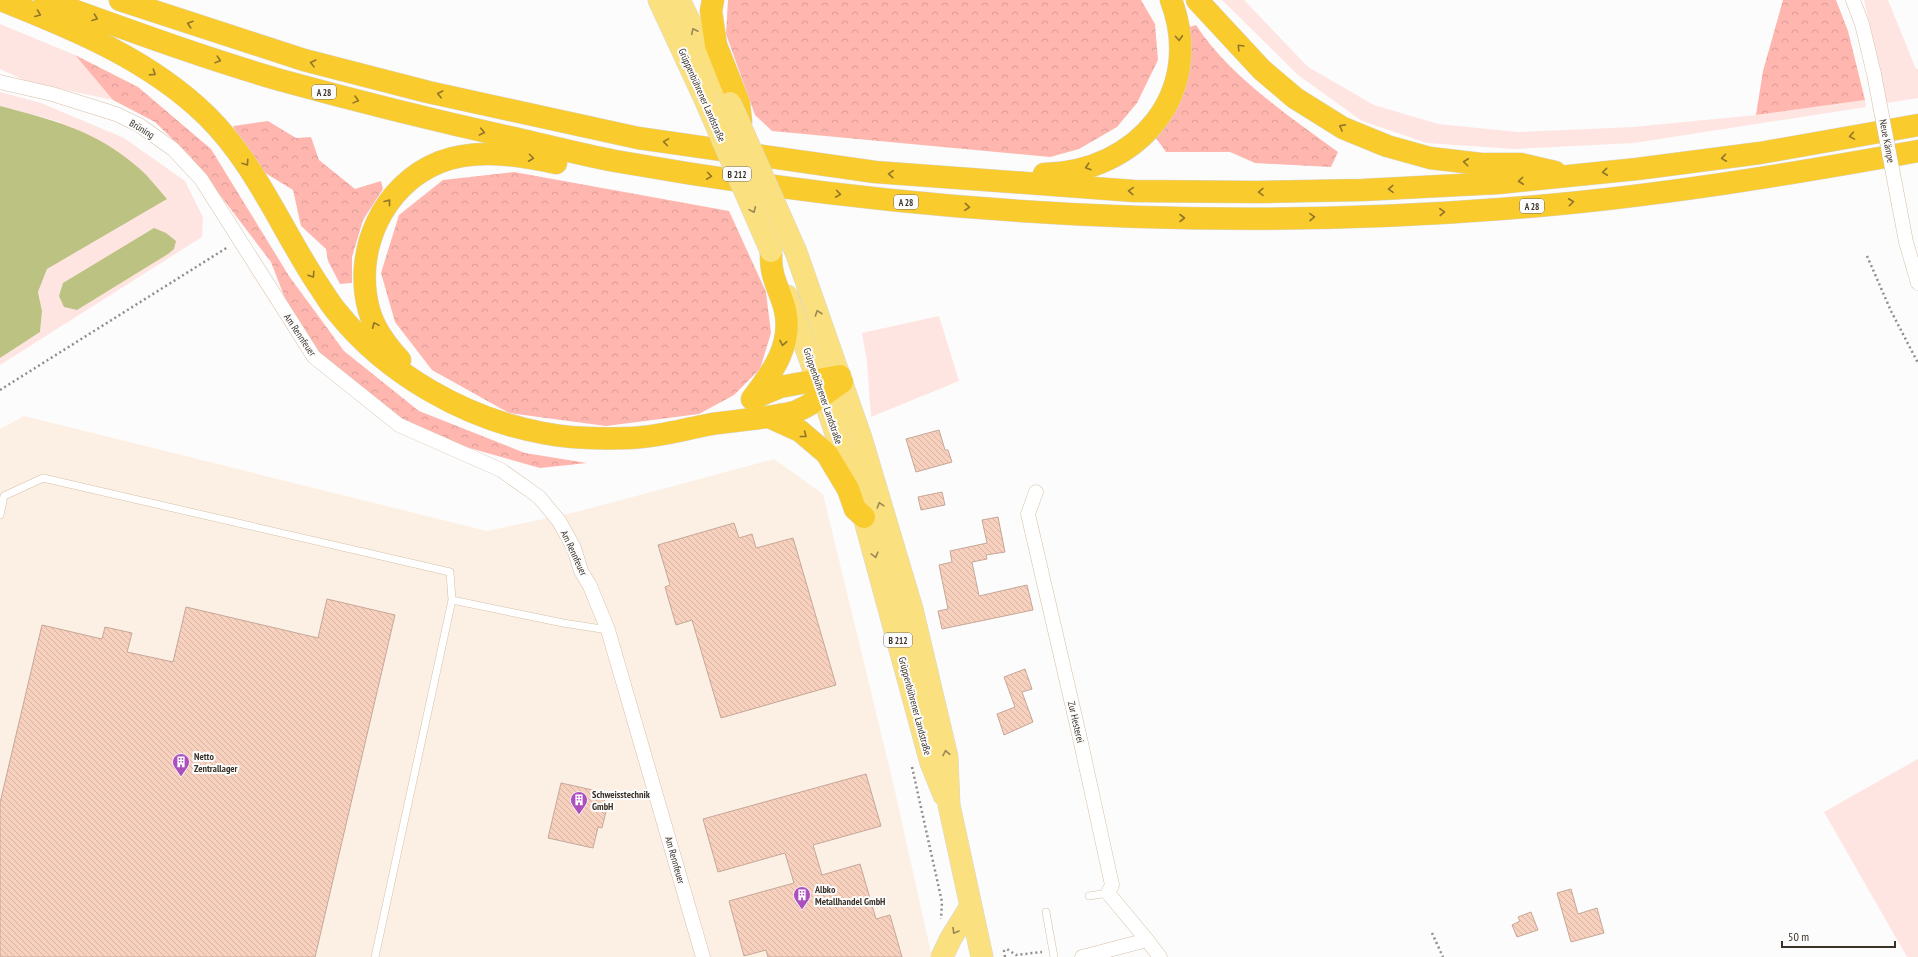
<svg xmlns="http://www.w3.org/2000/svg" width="1918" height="957" font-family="'PT Sans Narrow',sans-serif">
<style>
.built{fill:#fbf0e3}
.green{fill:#ffe5e2}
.forest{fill:url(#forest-crowns)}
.water{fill:#bcc382}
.building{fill:url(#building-back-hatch);stroke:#c6a798}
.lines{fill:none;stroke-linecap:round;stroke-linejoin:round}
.service-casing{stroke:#d6c0a8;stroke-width:8}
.minor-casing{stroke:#d6c0a8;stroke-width:15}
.primary-casing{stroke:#d8d6d4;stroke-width:23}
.motorway-casing{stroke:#d8d6d4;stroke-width:23}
.path{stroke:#928d88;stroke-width:2.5;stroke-dasharray:2 3;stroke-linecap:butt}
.service{stroke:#fff;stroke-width:7}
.minor{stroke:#fff;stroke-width:14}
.primary{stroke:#fbe080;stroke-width:22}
.motorway{stroke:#f9cb2c;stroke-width:22}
.minor-bridge-casing{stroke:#d6c0a8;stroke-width:15;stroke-linecap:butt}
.primary-bridge-casing{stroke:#d8d6d4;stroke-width:23;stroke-linecap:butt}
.minor-bridge{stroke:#fff;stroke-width:14}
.primary-bridge{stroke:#fbe080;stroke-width:22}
.oneway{stroke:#90762a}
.oneway2{stroke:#9a8854}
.labels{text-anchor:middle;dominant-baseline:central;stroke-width:4;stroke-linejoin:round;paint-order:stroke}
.shield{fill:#fcfcfc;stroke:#746e68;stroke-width:1}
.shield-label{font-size:9px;font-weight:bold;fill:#3a3128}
.street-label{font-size:10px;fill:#3a3128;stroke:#fcfcfc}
.poi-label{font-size:10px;font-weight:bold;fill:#3a3128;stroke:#fcfcfc;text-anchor:start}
</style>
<defs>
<pattern id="forest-crowns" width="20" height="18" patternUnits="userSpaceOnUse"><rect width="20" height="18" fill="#ffb6af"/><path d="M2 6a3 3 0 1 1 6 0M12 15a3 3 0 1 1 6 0" fill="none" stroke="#db9d97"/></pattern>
<pattern id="building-back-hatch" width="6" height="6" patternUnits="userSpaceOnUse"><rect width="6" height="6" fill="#f8d1be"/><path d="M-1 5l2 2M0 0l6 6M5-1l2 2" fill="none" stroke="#d5b4a3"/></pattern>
</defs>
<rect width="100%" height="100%" fill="#fcfcfc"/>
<path class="built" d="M24,416L487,531L580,511L774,459L823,494L892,778L932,957H0V429Z"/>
<path class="green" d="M1222,0H1244L1308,67L1374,105L1438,124L1518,132L1633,127L1756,115L1865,100L1866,107L1634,143L1514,149L1427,143L1362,121L1298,75Z
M1864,0H1888L1916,69H1918V98L1887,103Z
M0,24L75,55L113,100L28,82L0,69Z
M0,92L41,103L124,138L185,181L203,217L202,237L0,365V358L40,332L42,311L38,292L47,269L60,122L0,106Z
M939,316L959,381L871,417L867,362L862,333Z
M1918,759V957H1907L1824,812Z"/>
<path class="forest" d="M728,0H1141L1155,24L1158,60L1137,103L1117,127L1079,149L1050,157L772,131L755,115L726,34Z
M1783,0H1836L1848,31L1865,100L1756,115L1763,71Z
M1196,25C1230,77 1289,116 1338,152L1331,167L1255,163L1230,152H1166L1151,131L1186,28Z
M75,55L138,87L211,149L289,276L344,351L419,411L525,453L587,463L540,468L452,443L395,416L318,352L286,301L271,262L191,157L155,122L113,100Z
M268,121L296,138L311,137L319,160L355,189L381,181L383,189L363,220L352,257V283L340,284L328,261L326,249L301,226L293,190L262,171L246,152L233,126Z
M514,172L729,211L766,292L771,333L760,369L734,395L699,414L606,426L509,413L432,370L395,322L381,273L399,215L443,180Z"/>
<path class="water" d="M0,106C54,120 97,131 140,169C150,178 158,189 167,199L47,269L38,292L42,311L40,332L0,358Z
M154,228L166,233L176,241L174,249L168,254L77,310L64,307L59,296L63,283Z"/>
<path class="building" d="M939,430L945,450H948L952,462L916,472L906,439Z
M942,492L945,505L921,510L918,497Z
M998,517L1005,552L986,555L987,559L972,562L979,596L1027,585L1033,610L942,629L938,611L948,609L939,565L952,562L950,551L987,543L982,520Z
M734,523L739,538L752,534L756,548L793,538L836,685L721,718L692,620L676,625L665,587L670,585L658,545Z
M327,599L395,615L315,957H0V803L42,625L102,639L105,627L132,633L127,652L173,662L186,607L318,638Z
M1025,669L1032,689L1022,692L1033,722L1004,735L997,714L1015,707L1004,677Z
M866,774L881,826L813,845L822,875L860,864L876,919L890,915L902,957H768L766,950L744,956L729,901L794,883L785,853L718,872L703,819Z
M561,783L606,793L604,803H608L602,828L598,827L593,848L548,838Z
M1571,889L1578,914L1597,908L1604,933L1571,942L1557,893Z
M1531,912L1538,930L1517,937L1512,925L1520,921L1518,917Z"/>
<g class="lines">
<defs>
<path id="service" d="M0,515L4,496L43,478L450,572L452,600L375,957
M452,600L563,623L608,630
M1089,896L1108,893
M1046,912L1054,957"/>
<path id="minor" d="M1853,0L1862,24L1874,74
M0,82L52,94L116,114L139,125L173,149L201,179L314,357L399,425L501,470L539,497L559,521L574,548L581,571L590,586L608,630L703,957
M1899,205L1906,242L1918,283
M1036,492L1028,514L1079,734L1112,885L1108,893L1147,940
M1082,957L1147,940L1160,957"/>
<path id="primary" d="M659,0L704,97
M679,0L728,99
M796,252L861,438L912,609L947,757L949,805L982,957
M787,296L823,395L864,517L931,763L944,795
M942,957L951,938L971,906"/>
<path id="motorway" d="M1,0C74,29 150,60 207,116C255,163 281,228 317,283C324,293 330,304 338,313C387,374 466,419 543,433C572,439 603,439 631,438C659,437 685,429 712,424C735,421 757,419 779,415C785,414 793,413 799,410C814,404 828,391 842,382
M45,0C123,28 201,57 280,80C360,102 441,122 522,140C553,147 584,155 615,161C907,213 1206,232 1501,209C1641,199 1780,176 1918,151
M120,0L304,60L428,92L638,138L875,172L1134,191L1257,192L1363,190L1499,183L1637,169L1760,153L1918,125
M713,0L711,11L716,45L739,103L741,122
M1197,0L1262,70L1295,98L1343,128L1387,146L1430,158L1481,164H1521L1555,172
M1044,174C1138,172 1206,93 1171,0
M400,360C387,346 374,329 369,310C353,252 382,185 440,162C476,148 519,155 556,163
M754,398L780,387L840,376
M752,399C772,373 793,345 785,310C782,296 774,283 772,269C771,263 771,257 771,251
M769,417L800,431L827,454L848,489L855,509L864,517"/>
</defs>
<use href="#service" class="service-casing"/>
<use href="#minor" class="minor-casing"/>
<use href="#primary" class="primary-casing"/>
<use href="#motorway" class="motorway-casing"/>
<path class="path" d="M1867,256L1891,311L1918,363
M0,390L228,247
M912,767L942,902L941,919
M1432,933L1443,957
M1005,957L1004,951L1007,949L1016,955L1042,952"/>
<use href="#service" class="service"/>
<use href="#minor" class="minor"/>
<use href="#primary" class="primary"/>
<use href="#motorway" class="motorway"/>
<defs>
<path id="minor-bridge" d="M1874,74L1899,205"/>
<path id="primary-bridge" d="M704,97L771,251
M730,103L796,252"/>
</defs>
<use href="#minor-bridge" class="minor-bridge-casing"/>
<use href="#primary-bridge" class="primary-bridge-casing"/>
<use href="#minor-bridge" class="minor-bridge"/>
<use href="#primary-bridge" class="primary-bridge"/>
</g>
<defs><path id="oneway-chevron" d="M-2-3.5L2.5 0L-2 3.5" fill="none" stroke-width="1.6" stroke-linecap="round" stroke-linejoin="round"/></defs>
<g class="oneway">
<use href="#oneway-chevron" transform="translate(38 14) rotate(22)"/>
<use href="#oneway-chevron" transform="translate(95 18) rotate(20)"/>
<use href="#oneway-chevron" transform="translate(190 24) rotate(-162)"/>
<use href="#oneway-chevron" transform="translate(1179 38) rotate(86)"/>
<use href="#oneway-chevron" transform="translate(1240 47) rotate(-134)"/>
<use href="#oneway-chevron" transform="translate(218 60) rotate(18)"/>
<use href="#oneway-chevron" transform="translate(313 63) rotate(-166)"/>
<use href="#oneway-chevron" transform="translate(153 73) rotate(33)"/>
<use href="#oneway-chevron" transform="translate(440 94) rotate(-167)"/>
<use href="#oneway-chevron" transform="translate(356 100) rotate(15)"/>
<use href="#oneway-chevron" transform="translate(1342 127) rotate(-152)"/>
<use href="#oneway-chevron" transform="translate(482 132) rotate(12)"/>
<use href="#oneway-chevron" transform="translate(1852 136) rotate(170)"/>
<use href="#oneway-chevron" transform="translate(666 142) rotate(-171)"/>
<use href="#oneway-chevron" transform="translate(531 158) rotate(7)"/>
<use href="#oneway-chevron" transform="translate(1724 158) rotate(172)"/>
<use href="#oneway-chevron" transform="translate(1466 162) rotate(-174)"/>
<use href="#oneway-chevron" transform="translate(246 163) rotate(56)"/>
<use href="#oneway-chevron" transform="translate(1088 167) rotate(162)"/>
<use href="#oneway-chevron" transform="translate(1605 172) rotate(174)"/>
<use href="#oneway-chevron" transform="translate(891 174) rotate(-176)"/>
<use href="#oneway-chevron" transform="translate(709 176) rotate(8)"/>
<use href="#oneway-chevron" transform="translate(1521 181) rotate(174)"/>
<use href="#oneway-chevron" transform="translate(1391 189) rotate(177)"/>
<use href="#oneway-chevron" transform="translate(1131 191) rotate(-177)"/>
<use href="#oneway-chevron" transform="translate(1261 192) rotate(179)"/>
<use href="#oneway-chevron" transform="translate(838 194) rotate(8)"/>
<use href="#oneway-chevron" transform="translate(388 202) rotate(-52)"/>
<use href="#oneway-chevron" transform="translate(1571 202) rotate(-6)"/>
<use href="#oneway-chevron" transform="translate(967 207) rotate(5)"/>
<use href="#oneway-chevron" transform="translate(1442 212) rotate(-3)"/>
<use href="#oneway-chevron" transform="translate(1312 217) rotate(-1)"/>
<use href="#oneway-chevron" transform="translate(1182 218)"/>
<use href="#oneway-chevron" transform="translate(312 275) rotate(57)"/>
<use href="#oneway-chevron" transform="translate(375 325) rotate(-114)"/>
<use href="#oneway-chevron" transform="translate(783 343) rotate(101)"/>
<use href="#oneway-chevron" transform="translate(804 435) rotate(38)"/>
</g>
<g class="oneway2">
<use href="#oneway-chevron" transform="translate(694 31) rotate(-116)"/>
<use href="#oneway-chevron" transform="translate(753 210) rotate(66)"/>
<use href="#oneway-chevron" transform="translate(818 313) rotate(-109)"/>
<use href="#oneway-chevron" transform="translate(880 505) rotate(-107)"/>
<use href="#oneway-chevron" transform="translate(875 555) rotate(75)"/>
<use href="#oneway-chevron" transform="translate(946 753) rotate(-101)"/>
<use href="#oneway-chevron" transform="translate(955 931) rotate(121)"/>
</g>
<defs>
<symbol id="building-pin" viewBox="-11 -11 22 30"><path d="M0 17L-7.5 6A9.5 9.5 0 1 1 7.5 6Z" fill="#ab51bd" stroke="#fcfcfc"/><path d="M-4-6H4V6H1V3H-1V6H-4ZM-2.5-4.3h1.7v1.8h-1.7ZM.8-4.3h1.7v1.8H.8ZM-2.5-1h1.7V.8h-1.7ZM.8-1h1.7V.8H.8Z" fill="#fff"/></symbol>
</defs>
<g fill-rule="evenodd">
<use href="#building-pin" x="171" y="752" width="20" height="27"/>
<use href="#building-pin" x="569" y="790" width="20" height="27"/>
<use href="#building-pin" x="792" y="885" width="20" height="27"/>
</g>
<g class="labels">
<g class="shield">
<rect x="312" y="85" width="24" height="14" rx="3"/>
<rect x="723" y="167" width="28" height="14" rx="3"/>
<rect x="894" y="195" width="24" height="14" rx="3"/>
<rect x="1520" y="199" width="24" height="14" rx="3"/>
<rect x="884" y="633" width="28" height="14" rx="3"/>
</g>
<g class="shield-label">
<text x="324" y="92">A 28</text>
<text x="737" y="174">B 212</text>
<text x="906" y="202">A 28</text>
<text x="1532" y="206">A 28</text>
<text x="898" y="640">B 212</text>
</g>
<g class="street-label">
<text transform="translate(702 95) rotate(66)">Grüppenbührener Landstraße</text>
<text transform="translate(142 129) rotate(31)">Brüning</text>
<text transform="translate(1887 141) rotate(79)">Neue Kämpe</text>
<text transform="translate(300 335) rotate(56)">Am Rennfeuer</text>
<text transform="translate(823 396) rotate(71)">Grüppenbührener Landstraße</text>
<text transform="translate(574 553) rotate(65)">Am Rennfeuer</text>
<text transform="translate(915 706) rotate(75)">Grüppenbührener Landstraße</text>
<text transform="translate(1076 722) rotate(77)">Zur Hesterei</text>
<text transform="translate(675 860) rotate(74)">Am Rennfeuer</text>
</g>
<g class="poi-label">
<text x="194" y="756">Netto<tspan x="194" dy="12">Zentrallager</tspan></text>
<text x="592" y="794">Schweisstechnik<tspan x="592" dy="12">GmbH</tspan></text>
<text x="815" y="889">Albko<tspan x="815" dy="12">Metallhandel GmbH</tspan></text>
</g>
</g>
<path d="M1782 941v6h113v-6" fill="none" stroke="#3a3128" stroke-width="2"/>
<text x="1788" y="941" font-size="12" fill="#3a3128" stroke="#fcfcfc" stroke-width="3" paint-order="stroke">50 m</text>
</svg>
